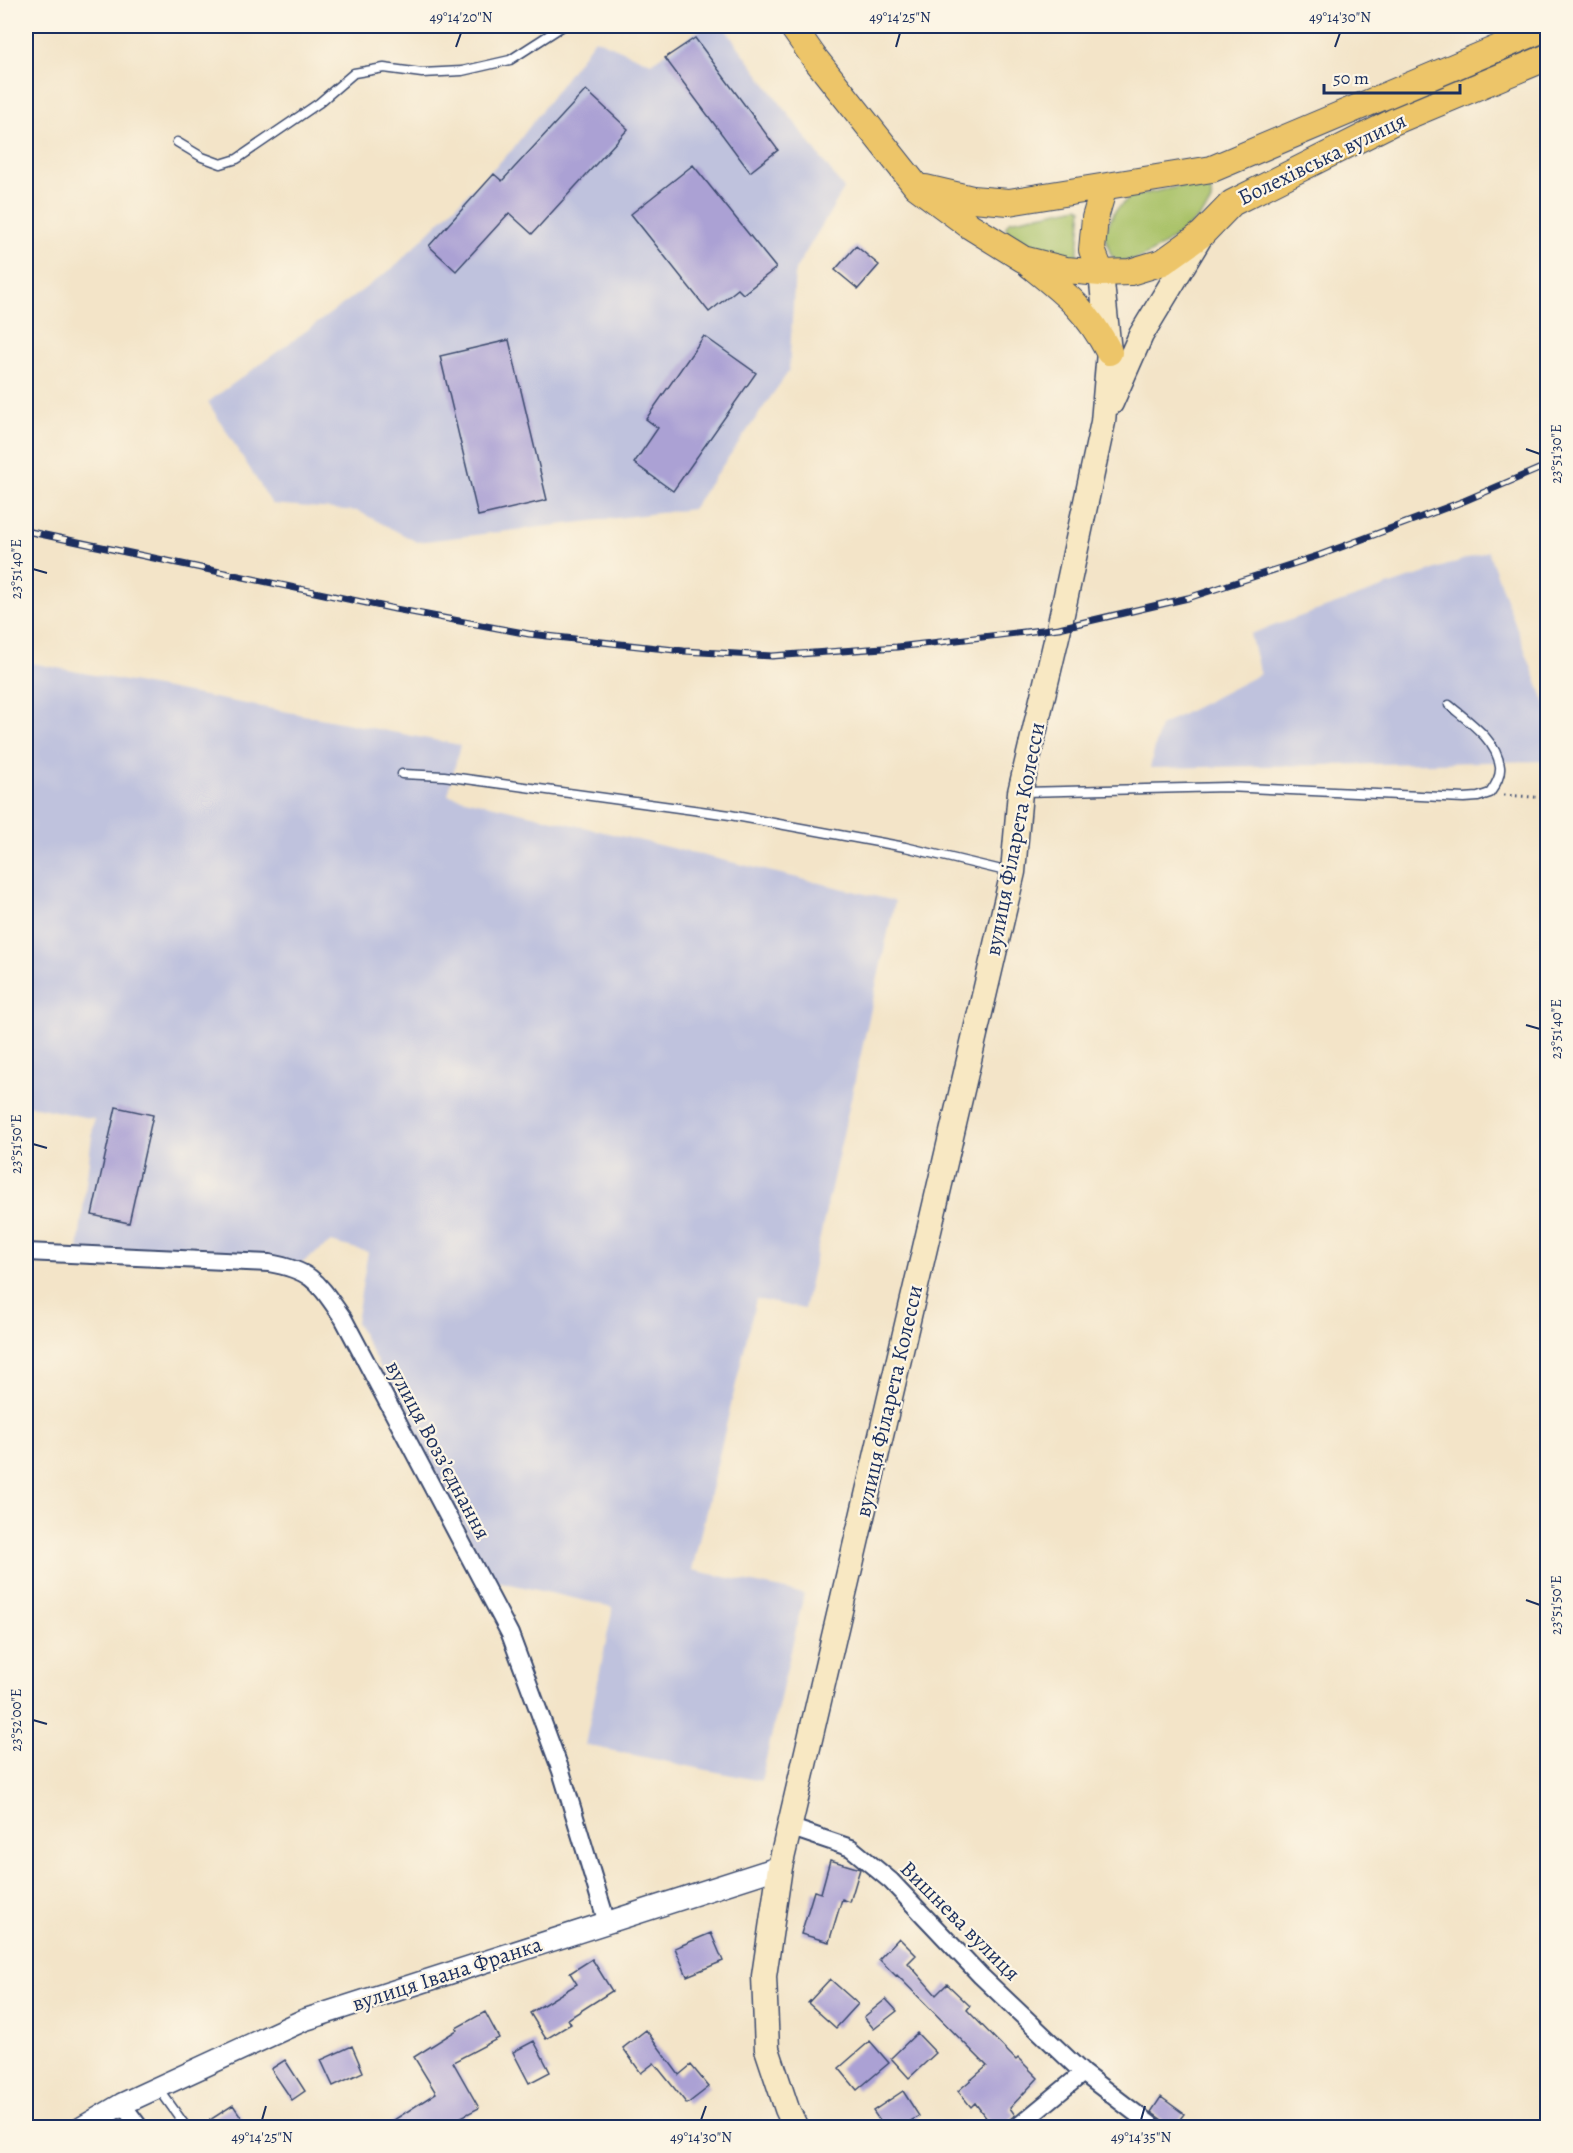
<svg xmlns="http://www.w3.org/2000/svg" width="1573" height="2153" font-family="Alegreya,serif">
<style>
.industrial{fill:#bfc2dd}
.green{fill:#a8c166;stroke:#627862;stroke-width:1.5}
.building{fill:#aba1d4}
.lines{fill:none;stroke-linecap:round;stroke-linejoin:round}
.service-casing{stroke:#3b4a6e;stroke-width:11}
.minor-casing{stroke:#3b4a6e;stroke-width:20}
.tertiary-casing{stroke:#3b4a6e;stroke-width:24}
.secondary-casing{stroke:#3b4a6e;stroke-width:27}
.primary-casing{stroke:#3b4a6e;stroke-width:28}
.path{stroke:#3b4a6e;stroke-width:3;stroke-dasharray:1.5 4.5;stroke-linecap:butt}
.service{stroke:#fff;stroke-width:8}
.minor{stroke:#fff;stroke-width:16}
.tertiary{stroke:#fff;stroke-width:21}
.secondary{stroke:#f8e8c3;stroke-width:24}
.primary{stroke:#edc569;stroke-width:26}
.rail-casing{stroke:#1b2f5e;stroke-width:7}
.rail{stroke:#fcf5e5;stroke-width:4.5;stroke-dasharray:14;stroke-linecap:butt}
.ticks{fill:none;stroke:#1b2f5e;stroke-width:2}
.labels{text-anchor:middle;dominant-baseline:central;stroke-width:4.5;stroke-linejoin:round;paint-order:stroke}
.street-label{font-size:22px;fill:#1b2f5e;stroke:#fcf5e5}
.neatline{fill:none;stroke:#1b2f5e;stroke-width:2}
.ticks-label{font-size:15px;text-anchor:middle;fill:#1b2f5e}
</style>
<rect width="100%" height="100%" fill="#fcf5e5"/>
<filter id="ink" filterUnits="userSpaceOnUse"><feTurbulence type="fractalNoise" baseFrequency=".0167" numOctaves="2"/><feDisplacementMap in="SourceGraphic" scale="12" xChannelSelector="R" yChannelSelector="G"/><feConvolveMatrix kernelMatrix="1 2 1 2 8 2 1 2 1" color-interpolation-filters="sRGB"/></filter>
<filter id="wash" filterUnits="userSpaceOnUse"><feTurbulence type="fractalNoise" baseFrequency=".008" numOctaves="4" result="noise"/><feDisplacementMap in="SourceGraphic" scale="24" xChannelSelector="R" yChannelSelector="G"/><feGaussianBlur stdDeviation="1.35" result="paint"/><feColorMatrix in="noise" values="0 0 0 0 0 0 0 0 0 0 0 0 0 0 0 0 0 1.4 0 .05"/><feComposite in="paint" operator="in"/></filter>
<g filter="url(#wash)">
<rect width="100%" height="100%" fill="#f3e4c8"/>
<path class="industrial" d="M705,26H723L844,189L795,270L789,371L692,509L417,542L358,511L272,504L208,402L393,268L512,150L595,39L651,63Z
M1488,551L1547,709V761L1150,768L1160,726L1260,674L1250,634Z
M26,662L460,745L448,795L895,901L804,1309L756,1299L692,1570L804,1594L761,1781L585,1745L613,1607L492,1580L356,1322L368,1252L331,1242L302,1263L78,1250L94,1119L26,1105Z"/>
<path class="green" d="M1201,182L1211,191C1211,195 1212,198 1211,201C1204,219 1152,256 1133,260C1128,261 1123,261 1118,261L1111,255L1104,234L1115,211L1130,197Z
M1078,207L1082,209L1077,260C1060,256 1008,248 1006,226L1010,221Z"/>
<g id="blocks">
<path class="building" d="M695,38L778,150L750,172L665,58Z
M586,90L628,129L532,234L509,213L456,271L429,246L494,174L502,181Z
M693,165L776,268L743,294L738,289L709,312L631,214Z
M856,246L879,265L858,289L835,270Z
M704,336L756,373L673,491L634,463L658,428L646,419Z
M509,340L547,500L478,516L440,356Z
M116,1107L153,1115L129,1223L92,1215Z
M830,1860L860,1869L850,1902L842,1899L829,1942L801,1934L814,1891L821,1893Z
M711,1933L723,1961L687,1976L675,1948Z
M899,1938L916,1955L908,1963L936,1995L947,1984L970,2006L967,2010L1016,2060L1018,2058L1038,2078L1010,2108L1015,2115L1009,2120L1006,2127H993L975,2103L971,2107L958,2091L987,2066L897,1975L896,1976L879,1959Z
M592,1959L612,1991L568,2019L571,2024L546,2039L530,2013L577,1984L570,1973Z
M830,1979L858,2004L836,2028L808,2003Z
M886,1999L897,2011L874,2029L864,2017Z
M485,2012L499,2038L453,2062L479,2108L442,2127H383L436,2093L414,2057L457,2030L456,2028Z
M646,2030L679,2075L691,2065L709,2087L687,2104L654,2063L641,2073L623,2048Z
M917,2033L936,2053L909,2078L891,2058Z
M534,2041L550,2072L529,2083L513,2052Z
M870,2041L889,2063L857,2090L839,2068Z
M352,2046L363,2072L333,2086L321,2060Z
M285,2060L305,2091L292,2100L271,2069Z
M903,2091L919,2116L901,2127H884L873,2111Z
M1161,2097L1184,2114L1174,2127H1165L1162,2120L1151,2112Z
M233,2105L248,2127H199Z"/>
</g>
</g>
<g filter="url(#ink)">
<use href="#blocks" fill-opacity="0" stroke="#3b4a6e" stroke-width="1.5"/>
<g class="lines">
<defs>
<path id="service" d="M177,142L202,157L221,164L237,159L319,103L354,73L384,68L422,73L462,71L510,60L563,26
M402,774L444,776L730,815L905,847L1010,872
M1024,792L1227,787L1464,798L1478,797L1490,793C1495,786 1501,776 1500,767C1497,740 1468,721 1449,705
M159,2089L187,2128"/>
<path id="minor" d="M26,1252L269,1263C314,1271 318,1283 343,1318L510,1634L561,1771L607,1923
M789,1827L851,1848L891,1881L981,1976L1083,2073L1155,2128
M122,2104L140,2128
M1016,2128L1083,2073"/>
<path id="tertiary" d="M81,2128L122,2104L304,2020L780,1867"/>
<path id="secondary" d="M1111,403L1141,335L1202,234
M796,2128L787,2109L767,2049L764,1976L780,1867L1013,872L1020,792L1059,628L1103,422L1109,352L1101,273"/>
<path id="primary" d="M792,26L813,56L916,186L970,226L1023,259L1066,270L1101,273L1130,272L1163,262L1202,234L1232,203L1393,122L1548,57
M925,188L972,199L1009,202L1212,169L1548,27
M1030,265C1066,294 1087,310 1109,352
M1101,273L1092,250L1095,218L1104,187"/>
</defs>
<use href="#service" class="service-casing"/>
<use href="#minor" class="minor-casing"/>
<use href="#tertiary" class="tertiary-casing"/>
<use href="#secondary" class="secondary-casing"/>
<use href="#primary" class="primary-casing"/>
<path class="path" d="M1504,795L1548,798"/>
<use href="#service" class="service"/>
<use href="#minor" class="minor"/>
<use href="#tertiary" class="tertiary"/>
<use href="#secondary" class="secondary"/>
<use href="#primary" class="primary"/>
<defs>
<path id="rail" d="M26,531L395,609L529,634L684,651L772,656L897,647L1059,628L1188,598L1320,555L1464,501L1548,465"/>
</defs>
<use href="#rail" class="rail-casing"/>
<use href="#rail" class="rail"/>
</g>
</g>
<path class="ticks" d="M456,47L461,33M896,47L900,33M1335,47L1340,33M1526,449L1540,454M33,569L47,573M1526,1025L1540,1029M33,1144L47,1148M1526,1600L1540,1605M33,1720L47,1724M262,2120L266,2106M701,2120L706,2106M1141,2120L1145,2106"/>
<g class="labels">
<g class="street-label">
<text transform="translate(1322 159) rotate(-26)">Болехівська вулиця</text>
<text transform="translate(1015 839) rotate(-79)">вулиця Філарета Колесси</text>
<text transform="translate(889 1401) rotate(-77)">вулиця Філарета Колесси</text>
<text transform="translate(438 1450) rotate(62)">вулиця Воззʼєднання</text>
<text transform="translate(960 1921) rotate(45)">Вишнева вулиця</text>
<text transform="translate(447 1974) rotate(-18)">вулиця Івана Франка</text>
</g>
</g>
<rect width="1573" height="2153" fill="none" stroke="#fcf5e5" stroke-width="66"/>
<path d="M1324 84v9h136v-9" fill="none" stroke="#1b2f5e" stroke-width="3"/>
<text x="1333" y="84" font-size="18" fill="#1b2f5e" stroke="#fcf5e5" stroke-width="4.5" paint-order="stroke">50 m</text>
<rect x="33" y="33" width="1507" height="2087" class="neatline"/>
<g class="ticks-label">
<text x="461" y="22">49°14'20"N</text>
<text x="900" y="22">49°14'25"N</text>
<text x="1340" y="22">49°14'30"N</text>
<text transform="translate(1556 454) rotate(-90)" y="5">23°51'30"E</text>
<text transform="translate(16 569) rotate(-90)" y="5">23°51'40"E</text>
<text transform="translate(1556 1029) rotate(-90)" y="5">23°51'40"E</text>
<text transform="translate(16 1144) rotate(-90)" y="5">23°51'50"E</text>
<text transform="translate(1556 1605) rotate(-90)" y="5">23°51'50"E</text>
<text transform="translate(16 1720) rotate(-90)" y="5">23°52'00"E</text>
<text x="262" y="2142">49°14'25"N</text>
<text x="701" y="2142">49°14'30"N</text>
<text x="1141" y="2142">49°14'35"N</text>
</g>
</svg>
